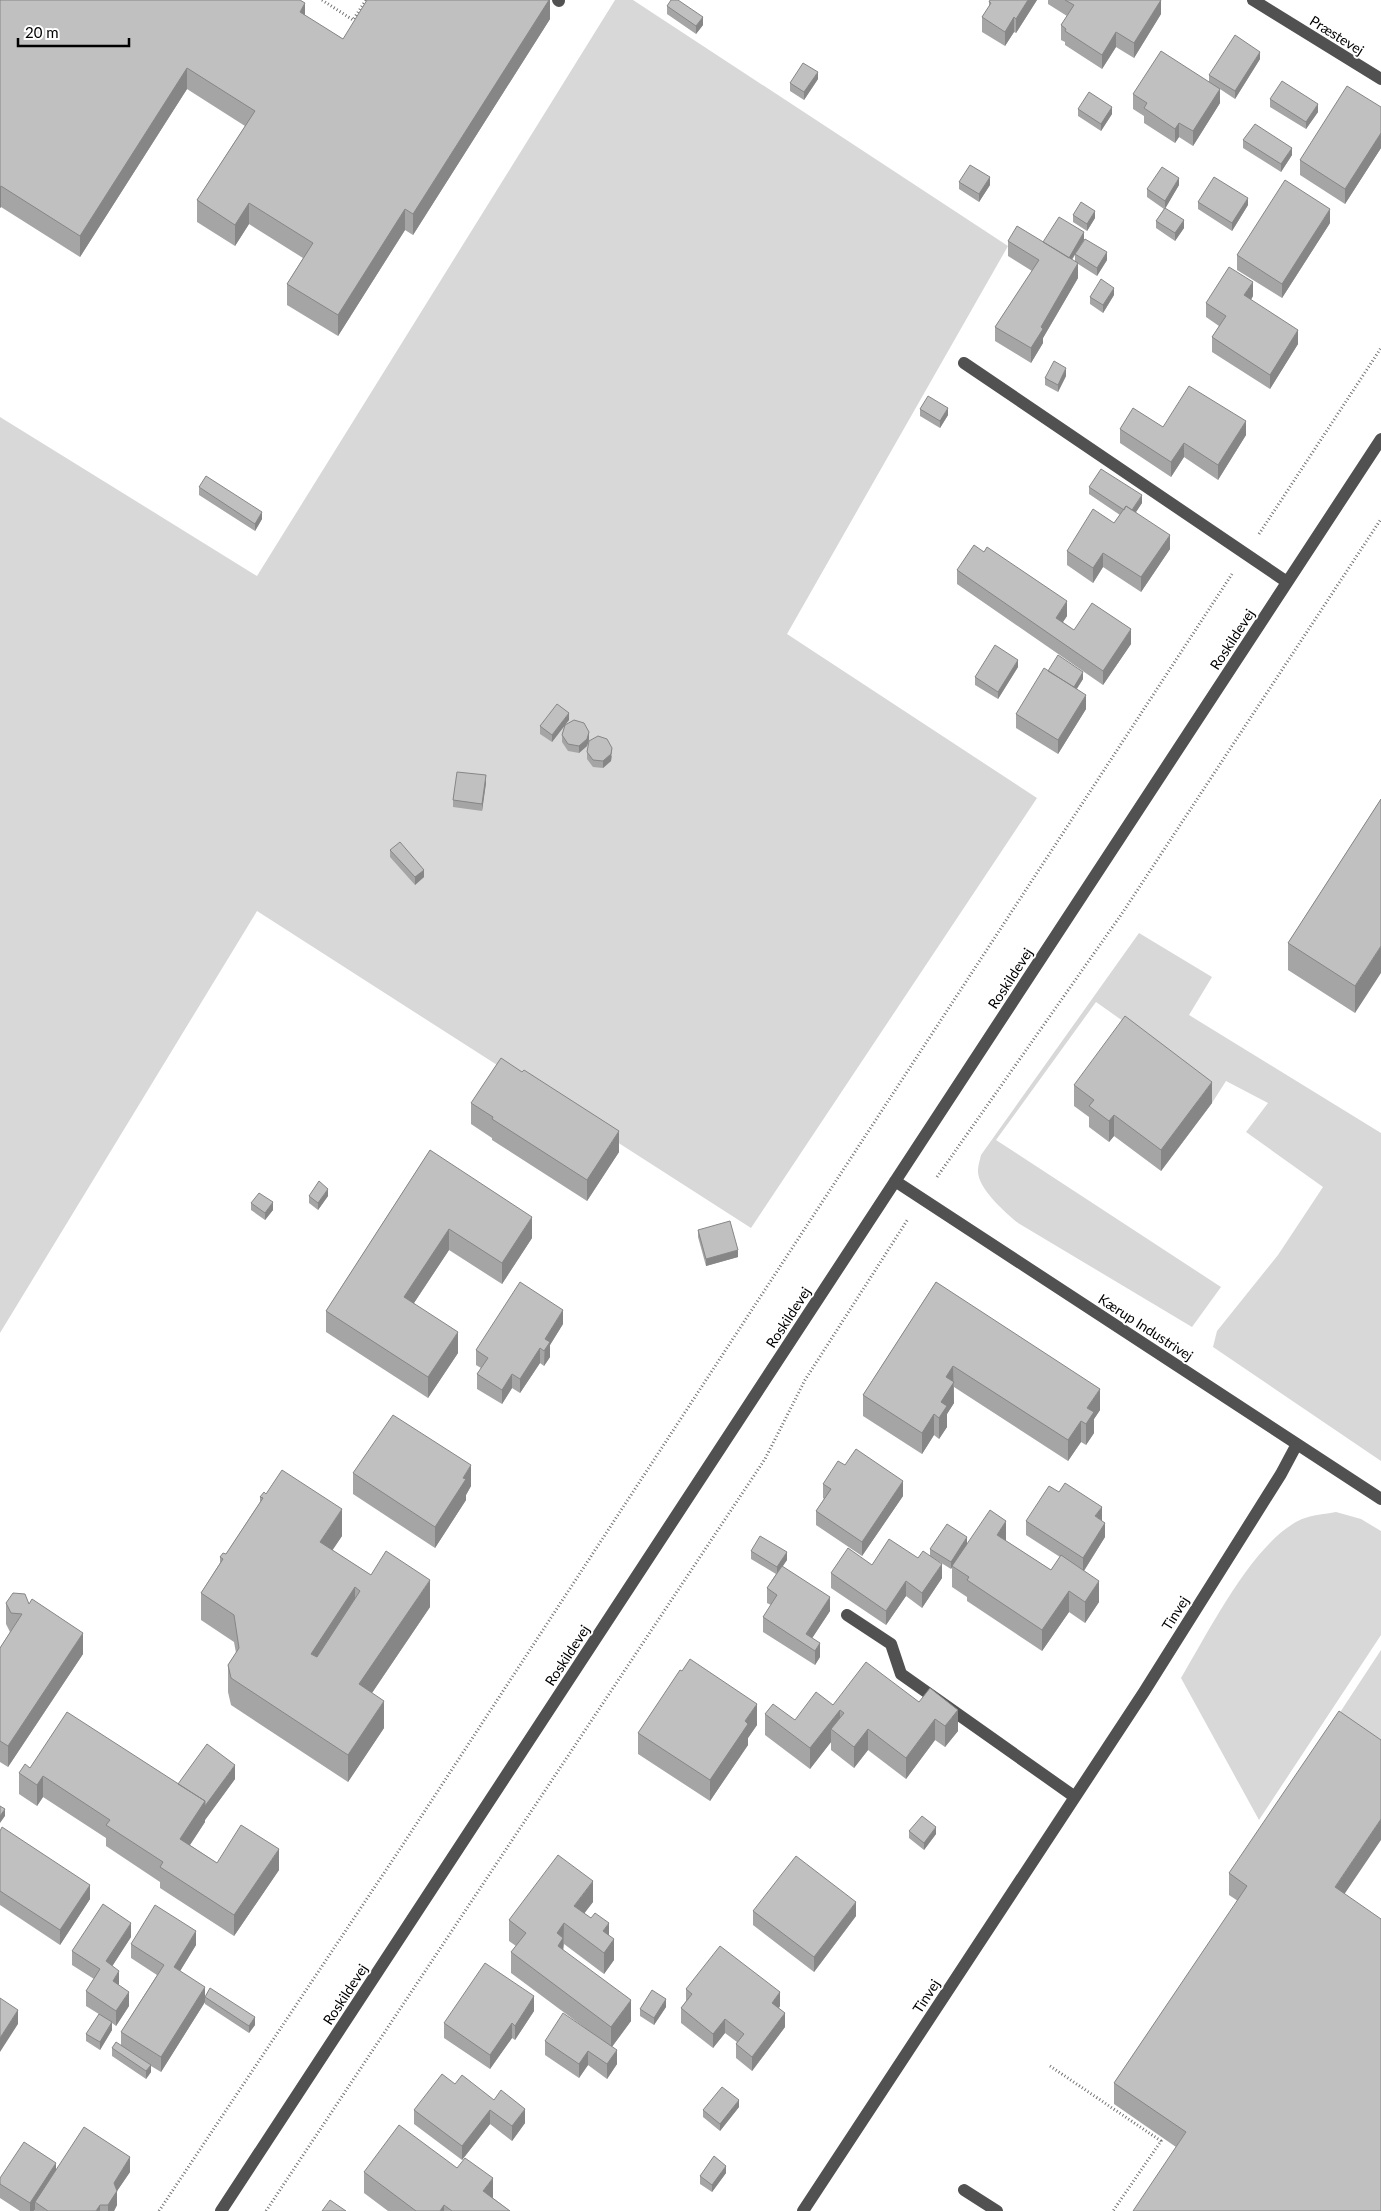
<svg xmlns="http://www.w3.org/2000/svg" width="1381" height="2211" font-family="Lato,sans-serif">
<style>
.green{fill:#d8d8d8}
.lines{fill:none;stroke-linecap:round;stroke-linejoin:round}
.path{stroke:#737373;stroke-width:3;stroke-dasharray:1 2.5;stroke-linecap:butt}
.minor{stroke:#515151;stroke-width:12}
.wall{fill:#a5a5a5}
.shaded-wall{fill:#868686}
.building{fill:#c0c0c0;stroke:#868686;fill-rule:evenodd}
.labels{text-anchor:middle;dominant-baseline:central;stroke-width:4;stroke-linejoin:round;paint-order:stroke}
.street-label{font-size:14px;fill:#000;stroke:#fff}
</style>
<rect width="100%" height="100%" fill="#fff"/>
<path class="green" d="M615,0H633L1008,246L787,634L1037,798L751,1228L257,911L0,1333V417L257,576Z
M1139,933L1212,977L1189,1015L1381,1133V1461L1213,1347L1217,1331L1278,1255L1323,1187L1246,1132L1268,1103L1226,1081L1212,1103L1130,1026L1096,1002L996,1140L1221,1287L1192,1327L1018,1223C1005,1212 977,1188 978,1170C978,1165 980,1160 981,1155Z
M1336,1512L1361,1519L1381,1531V1635L1259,1820L1181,1678C1208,1633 1254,1540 1302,1519C1312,1515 1325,1514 1336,1512Z
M1381,1650V1761L1333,1723Z"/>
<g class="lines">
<path class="path" d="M322,0L353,20L366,0
M1259,534L1381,348
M937,1177L1123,912L1381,519
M1050,2066L1161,2141L1113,2211
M159,2211L400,1849L1232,574
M266,2211L765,1459L805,1380L908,1219"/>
<path class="minor" d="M558,0L559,1
M1253,0L1381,79
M964,363L1287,582
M895,1181L1381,1499
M847,1615L891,1644L901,1674L1075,1797
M964,2190L997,2211
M221,2211L1381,439
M803,2211L1144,1692L1281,1474L1297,1444"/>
</g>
<path class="wall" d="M0,0L305,16L343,39L550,0V19L413,235L405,230L338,336L287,305V284L303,258L249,224L235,246L197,222V200L245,126L187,89L80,257L1,207L0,208Z
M990,0H1037L1016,33L1014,32L1005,46L982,32V17L989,7V2Z
M1048,0H1161V14L1134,58L1116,47L1102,69L1065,45V42L1061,40V25L1067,16L1048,4Z
M667,6L703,25L696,34L667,14Z
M1260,59L1235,99L1220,89V103L1193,146L1179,137L1175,143L1144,123V116L1133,109V94L1209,82V75Z
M818,79L804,100L790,91V83Z
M1270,99L1318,112L1306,129L1270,107Z
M1381,107V148L1345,204L1300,175V160Z
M1078,109L1112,114L1101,131L1078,116Z
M1243,140L1292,155L1281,172L1243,148Z
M959,182L990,185L979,202L959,189Z
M1179,185L1165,208L1184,228L1175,241L1156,228V221L1164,209L1147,197V189Z
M1198,202L1248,205L1232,231L1198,209Z
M1073,215L1095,218L1087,231L1073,222Z
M1330,223L1282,298L1237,270V255Z
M1084,240L1072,260L1078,278L1043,338V343L1031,363L995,341V327L1032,271L1008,256V241L1043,242Z
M1075,254L1107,260L1097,276L1075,262Z
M1114,295L1103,313L1090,304V297Z
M1253,296L1251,300L1298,344L1270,389L1212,352V337L1219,326L1206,317V303Z
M1066,376L1058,392L1045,385V378Z
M920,409L948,415L940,428L920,416Z
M1163,427L1246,435L1218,480L1184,457L1171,477L1120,443V429Z
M199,487L262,519L255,531L199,495Z
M1089,487L1142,503L1136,512L1170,549L1141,592L1103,567L1093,583L1067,565V551L1114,523L1120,515L1089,494Z
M957,570L1067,616L1063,622L1074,630L1131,644L1103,685L957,584Z
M1018,667L998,699L975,685V677Z
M1048,671L1083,679L1077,689L1086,709L1058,754L1016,728V714Z
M569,720L565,724L589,740L587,746L579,753L568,751L562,742V735L565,725L552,742L540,734V726Z
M587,752L612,756L611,761L603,768L593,767L587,759Z
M486,783L482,811L453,807V800Z
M1381,799L1355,1013L1288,970V943Z
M390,850L424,877L415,885L390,857Z
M1074,1085L1212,1103L1161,1171L1114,1136L1109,1142L1089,1127V1117L1074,1106Z
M471,1103L619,1152L587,1201L492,1140V1138L471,1124Z
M430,1150L532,1238L502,1284L449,1250L414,1303L458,1353L428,1398L326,1332V1311Z
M309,1196H328L318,1210L309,1203Z
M251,1203L273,1210L265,1220L251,1210Z
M698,1230L738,1257L706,1266L698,1237Z
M936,1282L1100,1410L1094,1419V1433L1086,1445L1081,1442L1068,1461L954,1387V1403L947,1414V1427L939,1439L934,1435L922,1454L863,1416V1395Z
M563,1324L550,1345V1357L544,1366L540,1363L520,1393L512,1388L502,1404L477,1389V1374L481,1368L476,1365V1350Z
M845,1465L903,1496L862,1556L816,1525V1511L824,1499L823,1498V1484Z
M353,1473L471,1486L466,1495V1500L435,1548L353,1494Z
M266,1494L342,1536L332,1550L371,1575L430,1607L372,1693L384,1728L348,1782L231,1705L228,1692V1665L236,1653L234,1642L201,1620V1593L220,1563V1557L226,1554L260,1502V1497Z
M1026,1521H1102L1105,1537L1084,1571L1099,1602L1085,1623L1069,1612L1042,1651L967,1601V1597L952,1587V1566L951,1569L930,1556V1549L967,1544L1006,1541L1051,1570L1060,1557L1026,1535Z
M751,1551L787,1560L782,1566L830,1611L812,1638L820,1657L815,1665L763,1632V1617L771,1605L767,1603V1588L776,1574L751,1559Z
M918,1558L942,1578L922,1608L906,1596L886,1625L831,1588V1573L872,1565Z
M6,1603L29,1604L83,1654L8,1767L0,1762V1648L10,1632L6,1624Z
M919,1702L958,1731L945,1747L935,1740L906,1779L868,1750L854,1768L831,1750V1742L810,1769L765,1735V1714L795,1720L833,1705Z
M757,1725L748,1738V1745L710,1801L638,1754V1733Z
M30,1768L178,1784L235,1779L205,1820V1822L190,1845L217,1863L279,1870L234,1936L160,1888V1882L106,1846V1838L43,1797L37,1806L19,1794V1773Z
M0,1831L90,1899L60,1945L0,1905Z
M909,1831L936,1834L924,1850L909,1838Z
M1229,1873L1345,1894L1176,2147L1114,2104V2083L1238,1901L1229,1895Z
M593,1902L584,1913L609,1935L614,1960L604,1974L564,1944L563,1950L631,2021L612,2047L617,2064L607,2079L588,2065L579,2078L545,2055V2041L585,2028L511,1973V1952L516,1946L509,1941V1920Z
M753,1911L856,1916L814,1972L753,1925Z
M131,1937L112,1966L119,1985L129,2006L116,2026L112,2023V2030L100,2050L86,2041V2034L102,2016L86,2006V1991L94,1979L72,1965V1951Z
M131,1944L196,1945L180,1971L205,1996L255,2025L249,2033L205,2004V2002L161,2072L151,2066V2072L146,2079L112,2056V2048L121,2045V2032L157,1975L131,1958Z
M686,1989L780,2006L779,2008L785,2027L752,2071L736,2058V2044L737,2042L725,2033L713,2048L681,2023V2008L686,2001Z
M666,2007L654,2025L640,2016V2009Z
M534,2011L515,2040L512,2038L490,2069L444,2038V2023Z
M455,2084L525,2123L512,2141L490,2124L462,2160L414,2124V2110Z
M739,2107L720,2131L703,2117V2110Z
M56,2169L130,2172L117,2191V2205L114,2211H35V2210L34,2211H20L0,2198V2178Z
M364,2172L493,2198L510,2211H388L364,2193Z
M726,2173L712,2192L700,2184V2176Z"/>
<path class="shaded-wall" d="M549,0H550V19L413,235V214Z
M1028,0H1037L1016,33V19Z
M1161,0V14L1134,58V43Z
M305,3V24L300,12Z
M703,17V25L696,34V26Z
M1014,17V32L1005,46V32Z
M1116,32V47L1102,69V55Z
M1260,52V59L1235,99V91Z
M187,68V89L80,257V236Z
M818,72V79L804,100V92Z
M1220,89V103L1193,146V131Z
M1318,104V112L1306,129V122Z
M1112,107V114L1101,131V124Z
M1179,123V137L1175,143V129Z
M1381,133V148L1345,204V189Z
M1292,148V155L1281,172V164Z
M990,177V185L979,202V194Z
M1179,178V185L1165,209V201Z
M1,186V207L0,208V187Z
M1248,198V205L1232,231V223Z
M249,203V224L235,246V225Z
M405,209V230L338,336V315Z
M1330,209V223L1282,298V284Z
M1095,211V218L1087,231V224Z
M1184,220V228L1175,241V233Z
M1084,232V240L1068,265V258Z
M1107,252V260L1097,276V268Z
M1078,263V278L1043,338V343L1031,363V348L1041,327Z
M1253,282V296L1244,310V295Z
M1114,288V295L1103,313V305Z
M1298,330V344L1270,389V375Z
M1066,368V376L1058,392V385Z
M948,408V415L940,428V421Z
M1246,421V435L1218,480V465Z
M1184,443V457L1171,477V462Z
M1142,495V503L1130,521V514Z
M262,512V519L255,531V524Z
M1170,535V549L1141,592V577Z
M1103,553V567L1093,583V568Z
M1067,601V616L1056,632V618Z
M1131,629V644L1103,685V671Z
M1018,660V667L998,699V692Z
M1083,672V679L1073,694V687Z
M1086,695V709L1058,754V740Z
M569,713V720L552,742V735Z
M589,732V740L587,746L579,753V746Z
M612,748L611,761L603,768V761Z
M486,775V783L482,811V804Z
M424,870V877L415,885V877Z
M1381,946V973L1355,1013V986Z
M1212,1082V1103L1161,1171V1150Z
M1114,1115V1136L1109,1142V1121Z
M619,1131V1152L587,1201V1180Z
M328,1189V1196L318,1210V1203Z
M273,1202V1210L265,1220V1213Z
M532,1217V1238L502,1284V1263Z
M449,1229V1250L404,1318V1297Z
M738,1250V1257L706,1266V1259Z
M563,1310V1324L550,1345V1357L544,1366L545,1339Z
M458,1332V1353L428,1398V1377Z
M540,1348V1363L520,1393V1379Z
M953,1366L954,1403L947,1414V1427L939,1439V1418L941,1402L946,1377Z
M512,1374V1388L502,1404V1390Z
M1100,1389V1410L1094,1419V1433L1086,1445V1424L1087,1408Z
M934,1414V1435L922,1454V1433Z
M1081,1421V1442L1068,1461V1440Z
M471,1465V1486L466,1495V1500L435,1548V1527L463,1478Z
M903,1481V1496L862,1556V1542Z
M1102,1507V1521L1095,1516Z
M342,1509V1536L320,1569V1542Z
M1006,1521V1543L997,1535Z
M1105,1523V1537L1083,1572V1558Z
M967,1537V1544L951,1569V1562Z
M787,1552V1560L777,1575V1567Z
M942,1564V1578L922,1608V1593Z
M430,1580V1607L359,1712V1684Z
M906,1581V1596L886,1625V1611Z
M1099,1581V1602L1085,1623V1602Z
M355,1587V1614L311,1681V1654Z
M1069,1591V1612L1042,1651V1630Z
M830,1597V1611L807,1646L806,1634Z
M83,1633V1654L8,1767V1746Z
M820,1643V1657L815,1665V1651Z
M384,1701V1728L348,1782V1755Z
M757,1704V1725L748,1738V1745L710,1801V1780L745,1721Z
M840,1710V1731L831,1729V1742L810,1769V1748Z
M958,1710V1731L945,1747V1726Z
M935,1719V1740L906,1779V1758Z
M868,1729V1750L854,1768V1747Z
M235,1765V1779L205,1820V1806Z
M43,1776V1797L37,1806V1785Z
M205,1801V1822L180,1860V1839Z
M5,1809V1816L0,1823V1816Z
M1381,1819V1840L1335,1908V1887Z
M936,1827V1834L924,1850V1843Z
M279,1849V1870L234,1936V1915Z
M593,1881V1902L574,1927V1906Z
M90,1885V1899L60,1945V1930Z
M856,1902V1916L814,1972V1957Z
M131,1923V1937L106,1976V1961Z
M564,1923L563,1959L558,1967L557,1933Z
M609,1923V1944L603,1931Z
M196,1931V1945L174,1981V1967Z
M614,1939V1960L604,1974V1953Z
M119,1971V1985L113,1981Z
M205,1987V2002L161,2072V2057Z
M129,1992V2006L116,2026V2011Z
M780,1992V2006L772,2017V2003Z
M534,1996V2011L515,2040V2026Z
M666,1999V2007L654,2025V2018Z
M631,2000V2021L611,2048V2027Z
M18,2010V2024L0,2052V2038Z
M785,2013V2027L752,2071V2057Z
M255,2017V2025L249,2033V2026Z
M725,2019V2033L713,2048V2034Z
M112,2022V2030L100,2050V2042Z
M512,2023V2038L490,2069V2055Z
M617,2050V2064L607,2079V2064Z
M588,2051V2065L579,2078V2064Z
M151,2065V2072L146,2079V2071Z
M739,2100V2107L720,2131V2124Z
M525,2109V2123L512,2141V2126Z
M490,2110V2124L462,2160V2146Z
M130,2157V2172L117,2191V2205L114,2211H108V2205L114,2183Z
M56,2163V2177L35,2202V2210L34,2211H30V2203Z
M726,2166V2173L712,2192V2185Z
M493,2178V2199L483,2191Z
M100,2205V2211H96Z
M444,2205V2211H440Z"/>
<path class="building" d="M0,0H300L305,3L300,12L343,39L367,0H549L413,214L405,209L338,315L287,284L313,243L249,203L235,225L197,200L255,111L187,68L80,236L1,186L0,187Z
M671,0H678L703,17L696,26L667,6Z
M990,0H1028L1016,19L1014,17L1005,32L982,17L991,3L989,2Z
M1065,0H1161L1134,43L1116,32L1102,55L1065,31L1066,29L1061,25L1074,5Z
M1235,35L1260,52L1235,91L1209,75Z
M1161,51L1220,89L1193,131L1179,123L1175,129L1144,108L1147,103L1133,94Z
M803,63L818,72L804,92L790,83Z
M1282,81L1318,104L1306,122L1270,99Z
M1347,86L1381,107V133L1345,189L1300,160Z
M1089,92L1112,107L1101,124L1078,109Z
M1255,124L1292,148L1281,164L1243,140Z
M970,165L990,177L979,194L959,182Z
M1162,167L1179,178L1165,201L1147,189Z
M1214,177L1248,198L1232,223L1198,202Z
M1285,180L1330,209L1282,284L1237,255Z
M1081,202L1095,211L1087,224L1073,215Z
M1165,208L1184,220L1175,233L1156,221Z
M1059,217L1084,232L1069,258L1043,242Z
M1017,226L1078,263L1041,327L1043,329L1031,348L995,327L1039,260L1008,241Z
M1085,239L1107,252L1097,268L1075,254Z
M1229,267L1253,282L1244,295L1298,330L1270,375L1212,337L1226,316L1206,303Z
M1101,279L1114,288L1103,305L1090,297Z
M1054,361L1066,368L1058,385L1045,378Z
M1189,386L1246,421L1218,465L1184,443L1171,462L1120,429L1133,408L1163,427Z
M928,396L948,408L940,421L920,409Z
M1101,469L1142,495L1132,510L1126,506L1124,510L1089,487Z
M206,476L262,512L255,524L199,487Z
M1126,506L1170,535L1141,577L1103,553L1093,568L1067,551L1093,509L1114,523Z
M974,545L984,552L987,547L1067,601L1056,618L1074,630L1092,603L1131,629L1103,671L957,570Z
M995,645L1018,660L998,692L975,677Z
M1058,655L1083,672L1074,687L1048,671Z
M1044,668L1086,695L1058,740L1016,714Z
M557,704L569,713L552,735L540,726Z
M574,720L584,723L589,732L587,739L579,746L568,744L562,735L565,725Z
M598,736L607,739L612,748L611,754L603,761L593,760L587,752L589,741Z
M457,772L486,775L482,804L453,800Z
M1381,799V946L1355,986L1288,943Z
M400,842L424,870L415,877L390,850Z
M1125,1016L1212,1082L1161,1150L1114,1115L1109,1121L1089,1106L1094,1100L1074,1085Z
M501,1058L522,1072L524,1070L619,1131L587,1180L492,1119L493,1117L471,1103Z
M430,1150L532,1217L502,1263L449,1229L404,1297L458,1332L428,1377L326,1311Z
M319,1181L328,1189L318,1203L309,1196Z
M259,1193L273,1202L265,1213L251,1203Z
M730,1221L738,1250L706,1259L698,1230Z
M520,1282L563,1310L545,1339L550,1342L544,1351L540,1348L520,1379L512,1374L502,1390L477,1374L488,1358L476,1350Z
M936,1282L1100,1389L1087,1408L1094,1412L1086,1424L1081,1421L1068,1440L953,1366L946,1377L954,1382L941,1402L947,1406L939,1418L934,1414L922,1433L863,1395Z
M393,1415L471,1465L463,1478L466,1479L435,1527L353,1473Z
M856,1449L903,1481L862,1542L816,1511L831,1489L823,1484L838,1461L845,1465Z
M282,1470L342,1509L320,1542L371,1575L386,1551L430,1580L359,1684L384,1701L348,1755L231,1678L228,1665L239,1648L234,1615L201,1593L223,1559L220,1557L223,1553L226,1554L263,1498L260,1497L264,1492L266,1494ZM355,1587L360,1591L317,1657L311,1654Z
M1065,1483L1102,1507L1095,1516L1105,1523L1083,1558L1026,1521L1049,1486L1059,1492Z
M990,1510L1006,1521L997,1535L1051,1570L1061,1555L1099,1581L1085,1602L1069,1591L1042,1630L967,1580L969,1577L952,1566Z
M947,1524L967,1537L951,1562L930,1549Z
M760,1536L787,1552L777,1567L751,1551Z
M889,1539L918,1558L923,1551L942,1564L922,1593L906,1581L886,1611L831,1573L848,1548L872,1565Z
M782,1566L830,1597L806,1634L820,1643L815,1651L763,1617L777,1595L767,1588Z
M13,1593L25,1594L29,1604L32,1599L83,1633L8,1746L0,1741V1648L22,1614L11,1613L6,1603Z
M690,1659L757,1704L745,1721L748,1724L710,1780L638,1733L680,1670L682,1671Z
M866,1662L919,1702L930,1688L958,1710L945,1726L935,1719L906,1758L868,1729L854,1747L831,1729L844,1713L840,1710L810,1748L765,1714L773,1704L795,1720L816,1692L833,1705Z
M1339,1711L1381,1740V1819L1335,1887L1381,1919V2211H1133L1186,2132L1114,2083L1247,1886L1229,1873Z
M67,1712L205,1801L180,1839L217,1863L241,1825L279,1849L234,1915L160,1867L163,1862L106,1825L110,1820L43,1776L37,1785L19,1773L25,1764L30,1768Z
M207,1744L235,1765L205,1806V1801L178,1784Z
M0,1806L5,1809L0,1816Z
M922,1816L936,1827L924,1843L909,1831Z
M2,1827L90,1885L60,1930L0,1891V1831Z
M558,1855L593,1881L574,1906L591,1918L595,1913L609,1923L603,1931L614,1939L604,1953L564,1923L557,1933L563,1938L558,1946L631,2000L611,2027L511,1952L526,1933L509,1920Z
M796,1856L856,1902L814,1957L753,1911Z
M103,1904L131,1923L106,1961L119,1971L113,1981L129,1992L116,2011L86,1991L100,1969L72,1951Z
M155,1905L196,1931L174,1967L205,1987L161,2057L121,2032L164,1965L131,1944Z
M720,1946L780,1992L772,2003L785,2013L752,2057L736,2044L744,2034L725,2019L713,2034L681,2008L692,1994L686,1989Z
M485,1963L534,1996L515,2026L512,2023L490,2055L444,2023Z
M210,1988L255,2017L249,2026L205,1997Z
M652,1990L666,1999L654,2018L640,2009Z
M0,1998L18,2010L0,2038Z
M563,2013L617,2050L607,2064L588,2051L579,2064L545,2041Z
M99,2014L112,2022L100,2042L86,2034Z
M116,2042L151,2065L146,2071L112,2048Z
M442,2074L455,2084L462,2075L494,2100L501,2090L525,2109L512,2126L490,2110L462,2146L414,2110Z
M722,2087L739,2100L720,2124L703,2110Z
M399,2125L457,2168L465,2158L493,2178L483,2191L510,2211H452L444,2205L440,2211H416L364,2172Z
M84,2127L130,2157L114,2183L117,2191L108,2205H100L96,2211H48L35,2202Z
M24,2142L56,2163L30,2203L0,2184V2178Z
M714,2156L726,2166L712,2185L700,2176Z
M330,2200L346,2211H322Z"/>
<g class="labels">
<g class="street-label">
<text transform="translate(1337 35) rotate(32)">Præstevej</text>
<text transform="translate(1232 639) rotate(-57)">Roskildevej</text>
<text transform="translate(1010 978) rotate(-57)">Roskildevej</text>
<text transform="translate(788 1317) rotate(-57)">Roskildevej</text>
<text transform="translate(1146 1327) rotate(33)">Kærup Industrivej</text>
<text transform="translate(1175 1613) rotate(-58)">Tinvej</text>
<text transform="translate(567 1655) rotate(-57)">Roskildevej</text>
<text transform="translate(345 1994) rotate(-57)">Roskildevej</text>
<text transform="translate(926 1996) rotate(-57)">Tinvej</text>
</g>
</g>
<path d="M18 38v8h111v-8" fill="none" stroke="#000000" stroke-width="2.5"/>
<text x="25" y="38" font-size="15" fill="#000000" stroke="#ffffff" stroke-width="4" paint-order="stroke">20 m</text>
</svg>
